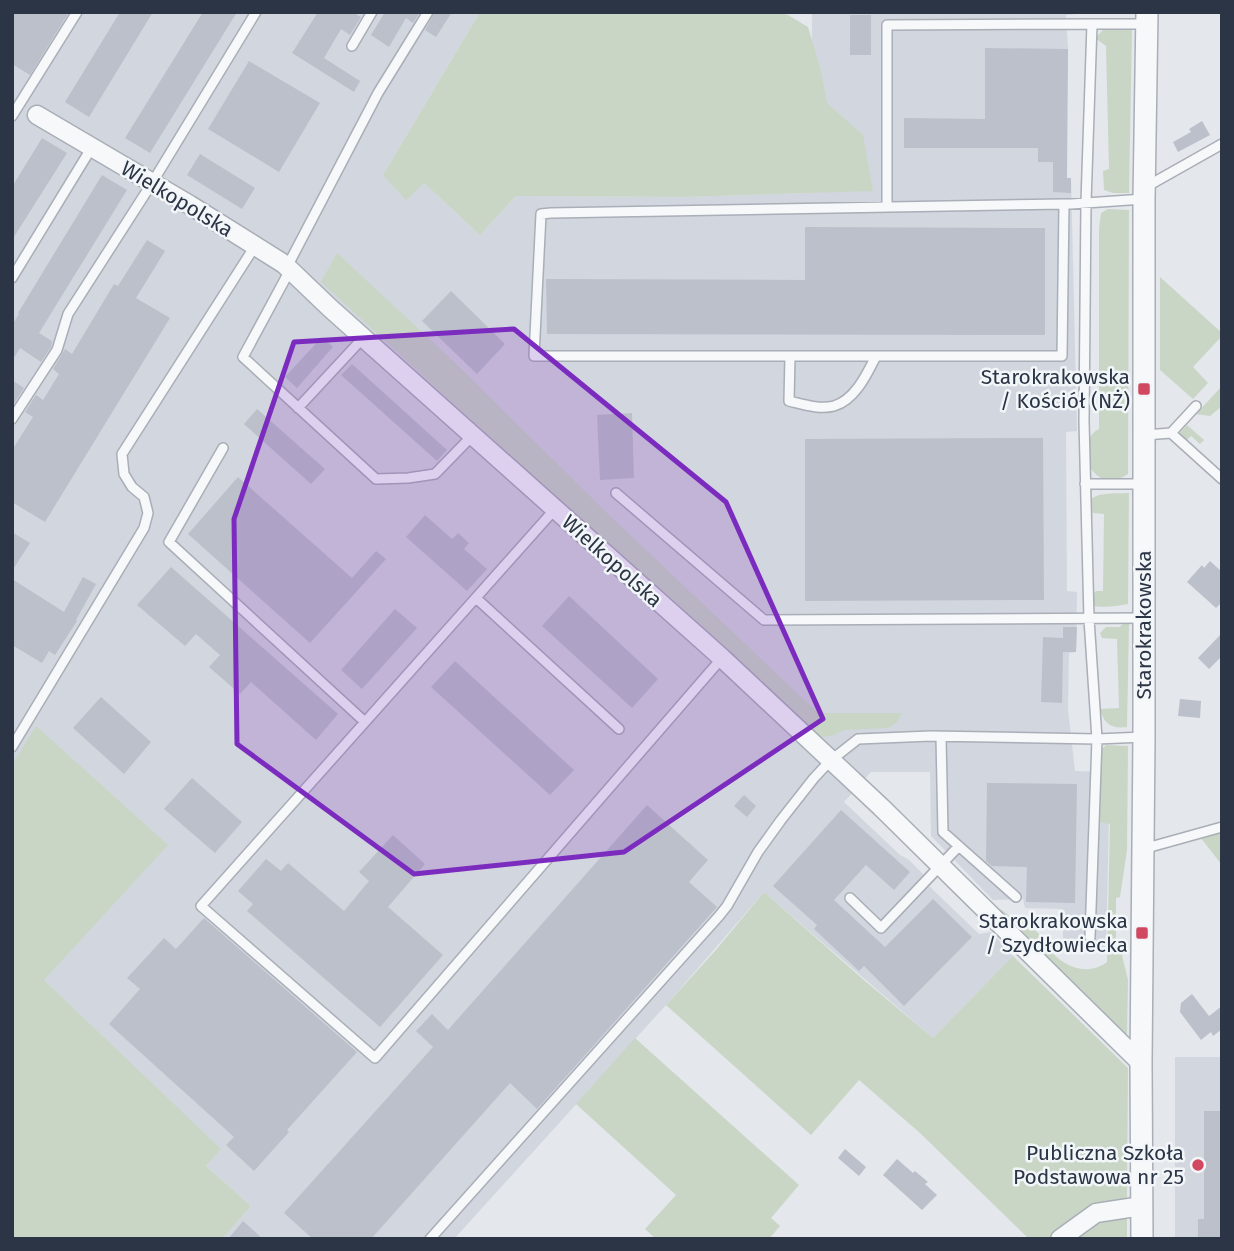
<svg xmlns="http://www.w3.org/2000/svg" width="1234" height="1251" font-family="'Fira Sans',sans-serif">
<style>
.built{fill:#d2d6de}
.green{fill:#c9d6c5}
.building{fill:#bbc0ca}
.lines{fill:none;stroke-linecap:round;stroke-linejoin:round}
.service-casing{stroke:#a9aeb7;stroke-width:12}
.minor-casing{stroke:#a9aeb7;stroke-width:21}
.tertiary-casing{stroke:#a9aeb7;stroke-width:24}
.service{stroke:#f6f8fa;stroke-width:9}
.minor{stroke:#f6f8fa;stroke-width:18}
.tertiary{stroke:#f6f8fa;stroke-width:21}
.marked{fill:#7b2cbf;fill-opacity:0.2;stroke:#7b2cbf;stroke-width:5;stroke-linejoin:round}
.poi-dot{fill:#d14861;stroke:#f3f6f9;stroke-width:2.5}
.labels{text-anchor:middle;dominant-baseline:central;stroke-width:5;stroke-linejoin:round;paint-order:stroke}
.street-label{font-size:21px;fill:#2b3545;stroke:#f3f6f9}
.poi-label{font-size:21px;fill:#2b3545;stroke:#f3f6f9;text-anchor:end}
</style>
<rect width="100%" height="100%" fill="#e4e7ec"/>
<path class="built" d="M12,12H480L383,175L424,183L480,235L516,196L684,197L811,193L812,12H1077V14L1066,15L1068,49L1066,178H1071L1077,431L1066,432L1067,591L1077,592L1076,652L1069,653L1068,709L1075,771L1110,772L1106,947H1063V909L1025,908L1023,899L993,900L931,836L930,772H871L844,802L900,855L908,859L932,883L929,886L979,934L991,932L1013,956L933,1038L764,892L666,1005L454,1239H222L251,1206L206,1166L220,1149L44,980L12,765Z
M1175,1057H1222V1239H1175Z"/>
<path class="green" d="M480,12H776L788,15L808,27L821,71L827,103L863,135L873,191L684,197L516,196L480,235L424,183L406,200L383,175Z
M1130,28L1132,29L1129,193H1113L1104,190L1103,171L1109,169L1106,46L1095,38L1104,29Z
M1108,209L1129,210L1128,474C1091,498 1072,442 1099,429V229L1101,213Z
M337,253L452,360L609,515L818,713H902L897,722L888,728L844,730L834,735L824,737L812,734L321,282Z
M1160,277L1222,333V336L1193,367L1208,383L1193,399L1160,370Z
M1222,386V406L1210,416L1196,414Z
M1187,425L1204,440L1200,444L1191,436L1185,442L1178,435Z
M1129,493L1128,604C1117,606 1105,608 1094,606V593L1096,591H1103L1104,514L1093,513C1079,490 1115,494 1129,493Z
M1124,622L1129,624L1127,727C1111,729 1104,724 1100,709L1119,708L1117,639L1102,638L1100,633L1106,627H1120Z
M36,726L168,845L44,980L221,1149L206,1166L251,1206L222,1239H12V765Z
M1106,745L1128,746L1127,850L1120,897L1116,898V950L1121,951L1128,980L1127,1035H1121L992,907H997L1010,916L1024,917C1027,924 1030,925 1035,930C1041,935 1044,943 1048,948C1063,967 1087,977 1107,962L1110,824L1099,822L1097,818L1100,799L1102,749Z
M1222,833V865L1200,837Z
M764,892L865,981L933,1038L1013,956L1128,1068L1127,1199L1098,1203L1083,1212L1052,1239H1029L920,1133L859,1080L811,1135L666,1005L715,951Z
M635,1038L799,1185L771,1218L780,1226L769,1239H656L645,1229L676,1195L576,1104Z
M1127,1216V1239H1070L1096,1219Z"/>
<path class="building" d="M12,12H69L30,75L12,64Z
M120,12H153L89,117L65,102Z
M203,12H237L150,153L125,138Z
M318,12H352L361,17L350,35L341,29L324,58L360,81L354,92L292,53Z
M385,12H420L413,23L406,18L389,47L371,35Z
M435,12H452L436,37L425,30Z
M850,15H871V55H850Z
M985,48L1068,49L1067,178H1071V193L1053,192V162H1038V148H904V118L985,119Z
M249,61L320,103L279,172L208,129Z
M1202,121L1210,135L1178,152L1173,142L1191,132L1189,129Z
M42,138L67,153L12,240V187Z
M200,154L255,188L242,209L187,175Z
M102,175L127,190L39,333L52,341L51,347L41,362L20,348L12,361V325L19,314L18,313Z
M805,227L1045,228V335L547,334L546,279L805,280Z
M147,240L165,251L136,298L170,318L45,522L12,502V450L33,417L25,412L36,395L43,400L59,374L53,369L65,349L72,354L114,284L118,286Z
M451,291L505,344L477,374L422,321Z
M322,337L333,347L297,388L285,377Z
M352,364L447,450L437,461L341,375Z
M12,380L24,388L13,405H12Z
M257,409L325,469L311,484L244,424Z
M632,413L634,478L600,480L597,415Z
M1012,438H1043L1044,600L805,601V439Z
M238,477L352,578L376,551L386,559L310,643L188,534Z
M425,515L452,539L458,533L469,543L464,549L487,569L467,591L406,537Z
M12,532L30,543L12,571Z
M1210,561L1222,572V602L1216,608L1187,582L1202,565L1204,568Z
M171,567L338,714L316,740L251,682L240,694L209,667L220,655L196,634L185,646L137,605Z
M83,577L96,584L76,620L77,621L55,655L49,651L42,663L12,645V579L64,612Z
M569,596L658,679L632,708L542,626Z
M395,609L417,628L362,689L341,670Z
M1063,627H1077L1076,652H1063L1062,703L1041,702L1043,637L1063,638Z
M1222,633V656L1209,669L1198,658Z
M455,661L574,770L550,795L431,687Z
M101,697L151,742L124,774L73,728Z
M1180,699L1201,701L1200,718L1178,716Z
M192,778L242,822L215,853L164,809Z
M987,783L1077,784L1075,903L1026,902L1027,867L992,866L986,861Z
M744,795L756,806L747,817L734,806Z
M647,805L708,860L689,882L717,907L537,1109L510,1083L371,1239H313L284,1213L433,1047L416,1031L432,1014L448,1030Z
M841,810L910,872L894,890L866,865L834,900L885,947L933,899L972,937L904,1006L864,966L859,971L814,929L817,925L773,886Z
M393,835L425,864L388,907L443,955L380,1027L247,911L253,904L238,891L266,859L281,871L288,863L344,911L369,881L359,872Z
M204,918L357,1052L287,1130L289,1132L254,1171L226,1145L234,1137L109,1024L140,989L127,978L164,938L176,949Z
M1192,994L1209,1016L1222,1006V1029L1213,1036L1211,1032L1201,1040L1180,1012L1181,1003Z
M1204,1111H1222V1239H1198V1219H1204Z
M845,1149L866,1167L859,1176L838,1158Z
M897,1159L913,1173L915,1171L928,1182L925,1184L937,1195L922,1210L883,1175Z
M243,1221L263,1239H228Z"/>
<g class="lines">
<defs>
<path id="service" d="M1092,24H1146
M352,46L372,12
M12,116L77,12
M1144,188L1222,144
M1064,204L1062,356H534L541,214L551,213L1064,204H1071L1144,199
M887,207V25L1092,24L1086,202L1084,421L1089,619L1097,739L1144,737
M287,267L378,93L428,12
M290,270L243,357L376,479L408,478L435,474L473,435
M12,278L92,147
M790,356L789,401C802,404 820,410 834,406C855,400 867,374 876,356
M298,408L363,338
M12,419L57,350L68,314L152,183L256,12
M1171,433L1196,406
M1145,435L1171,433L1222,479
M223,448L169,542L365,722
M1085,484H1143
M616,493L764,620L1144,618
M555,509L201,906L375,1058L722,658
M476,598L619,729
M941,737L943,832L1016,897
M12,747L144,528L148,513L144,497L132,487L124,474L122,454L255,246
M1143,849L1222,827
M850,898L881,928L958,847
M430,1239L719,916L727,906L758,852L781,820L814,778L830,761L858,739L931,736L1097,739L1090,937"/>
<path id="minor" d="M37,115L190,205L284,264L330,308L722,658L881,807L1141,1063
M1060,1239L1096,1213L1142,1206"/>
<path id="tertiary" d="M1142,1239L1141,1063L1144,737V199L1147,12"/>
</defs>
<use href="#service" class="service-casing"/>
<use href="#minor" class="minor-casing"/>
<use href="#tertiary" class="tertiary-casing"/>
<use href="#service" class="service"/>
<use href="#minor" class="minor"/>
<use href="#tertiary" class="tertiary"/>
</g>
<path class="marked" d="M514,329L726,502L823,719L624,852L414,874L237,744L234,519L294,342Z"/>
<g class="poi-dot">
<rect x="1137" y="382" width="14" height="14" rx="3.5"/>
<rect x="1135" y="926" width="14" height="14" rx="3.5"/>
<circle cx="1198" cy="1165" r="7"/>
</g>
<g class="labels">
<g class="street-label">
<text transform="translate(177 199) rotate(31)">Wielkopolska</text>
<text transform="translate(612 561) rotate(42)">Wielkopolska</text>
<text transform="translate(1144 625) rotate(-90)">Starokrakowska</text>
</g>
<g class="poi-label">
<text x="1130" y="377">Starokrakowska<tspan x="1130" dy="24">/ Kościół (NŻ)</tspan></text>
<text x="1128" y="921">Starokrakowska<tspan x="1128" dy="24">/ Szydłowiecka</tspan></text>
<text x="1184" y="1153">Publiczna Szkoła<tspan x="1184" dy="24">Podstawowa nr 25</tspan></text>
</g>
</g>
<rect width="1234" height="1251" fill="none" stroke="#2b3545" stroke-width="28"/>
</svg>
